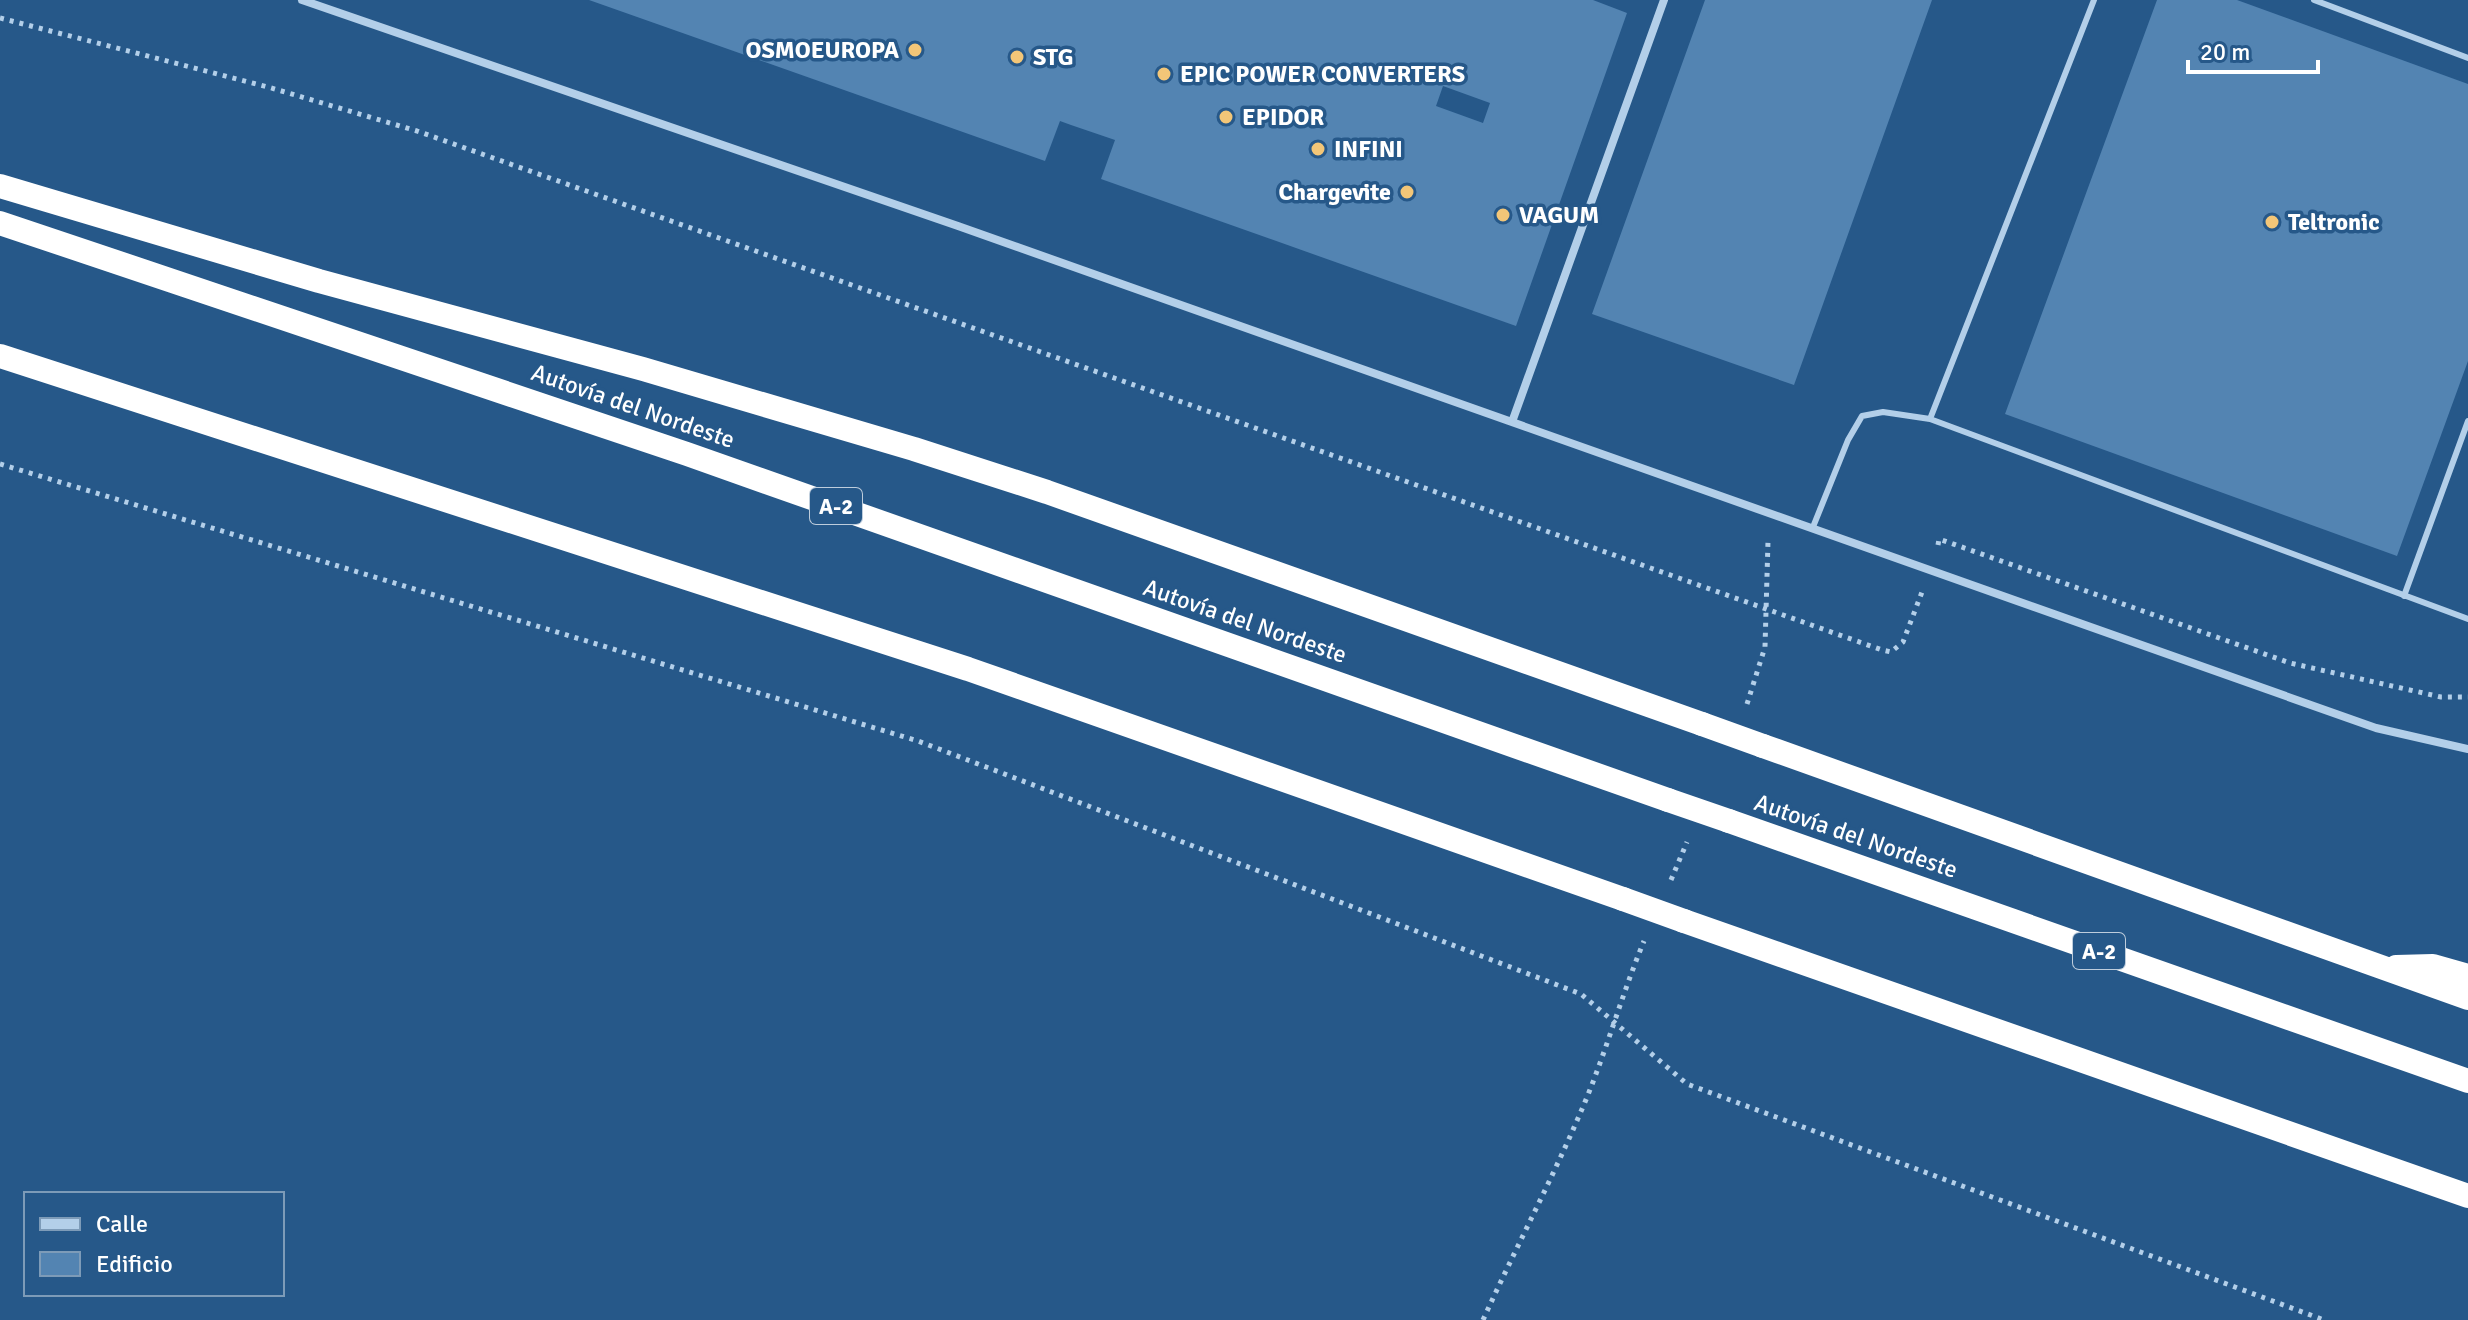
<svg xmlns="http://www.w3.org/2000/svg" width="2468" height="1320" font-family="Signika,sans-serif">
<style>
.building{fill:#5384b2;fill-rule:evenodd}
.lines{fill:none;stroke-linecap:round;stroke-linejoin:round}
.path{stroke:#b3cfe9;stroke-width:5;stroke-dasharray:4 6;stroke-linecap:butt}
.service{stroke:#b3cfe9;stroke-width:6}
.minor{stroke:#b3cfe9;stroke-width:8}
.motorway{stroke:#fff;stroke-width:24}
.motorway-bridge{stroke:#fff;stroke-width:24}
.poi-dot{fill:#f2c678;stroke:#265889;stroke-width:3}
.labels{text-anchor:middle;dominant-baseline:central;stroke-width:7;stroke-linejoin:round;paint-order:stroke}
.shield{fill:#265889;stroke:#becddc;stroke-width:2}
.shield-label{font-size:22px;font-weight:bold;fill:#fff}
.poi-label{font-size:24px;font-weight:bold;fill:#fff;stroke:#265889;text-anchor:start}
.street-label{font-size:24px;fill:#fff;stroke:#265889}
</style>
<rect width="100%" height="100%" fill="#265889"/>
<path class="building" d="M589,0H1593L1627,13L1516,326L1101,179L1115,140L1071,125L1060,121L1045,161ZM1443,86L1490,103L1483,123L1436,106Z
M1705,0H1932L1794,385L1592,314Z
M2157,0H2237L2468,84V361L2397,556L2005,414Z"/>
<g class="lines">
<path class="path" d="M0,18L268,87L417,131L1882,650L1891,652L1903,642L1922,592
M0,464L918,741L1581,994L1687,1084L2324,1320
M1938,545L1939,539L2290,663L2441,697H2468
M1747,704L1765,647L1768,541
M1671,880L1687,842
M1483,1320C1516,1247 1554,1176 1585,1102C1607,1049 1622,994 1644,941"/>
<path class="service" d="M2314,0L2468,58
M1930,419L2094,0
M1813,527L1848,440L1862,416L1883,412L1930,419L2468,619
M2404,596L2468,421"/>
<path class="minor" d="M302,0L958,226L2376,728L2468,749
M1512,422L1664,0"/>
<path class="motorway" d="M0,186L319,281L643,369L914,449L1047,492L1702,724
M0,223L687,454L1668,800
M0,356L968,669L1623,899
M1763,746L2468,998
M1729,821L2468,1081
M1684,921L2468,1196
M2396,967L2433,966L2468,976"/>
<path class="motorway-bridge" d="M1702,724L1763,746
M1668,800L1729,821
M1623,899L1684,921"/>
</g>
<g class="poi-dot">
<circle cx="915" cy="50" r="8"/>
<circle cx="1017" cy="57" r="8"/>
<circle cx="1164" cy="74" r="8"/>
<circle cx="1226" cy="117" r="8"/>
<circle cx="1318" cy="149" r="8"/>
<circle cx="1407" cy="192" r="8"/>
<circle cx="1503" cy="215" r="8"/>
<circle cx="2272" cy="222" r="8"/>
</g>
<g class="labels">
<g class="shield">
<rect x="810" y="488" width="52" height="36" rx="6"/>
<rect x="2073" y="933" width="52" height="36" rx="6"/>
</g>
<g class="shield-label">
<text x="836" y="506">A-2</text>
<text x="2099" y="951">A-2</text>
</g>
<g class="poi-label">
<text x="899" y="50" text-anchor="end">OSMOEUROPA</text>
<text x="1033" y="57">STG</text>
<text x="1180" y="74">EPIC POWER CONVERTERS</text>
<text x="1242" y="117">EPIDOR</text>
<text x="1334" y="149">INFINI</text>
<text x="1391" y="192" text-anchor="end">Chargevite</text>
<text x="1519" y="215">VAGUM</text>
<text x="2288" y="222">Teltronic</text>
</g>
<g class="street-label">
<text transform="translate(633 406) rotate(19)">Autovía del Nordeste</text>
<text transform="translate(1245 621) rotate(19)">Autovía del Nordeste</text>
<text transform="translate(1856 836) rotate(19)">Autovía del Nordeste</text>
</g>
</g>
<rect x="24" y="1192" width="260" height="104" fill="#265889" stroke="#7d9bb8" stroke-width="2"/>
<rect x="40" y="1218" width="40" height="12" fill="#b3cfe9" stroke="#7d9bb8" stroke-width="2"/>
<text x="96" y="1232" font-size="24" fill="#ffffff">Calle</text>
<rect x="40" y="1252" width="40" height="24" fill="#5384b2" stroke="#7d9bb8" stroke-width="2"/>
<text x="96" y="1272" font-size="24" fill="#ffffff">Edificio</text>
<path d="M2188 60v12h130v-12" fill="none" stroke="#ffffff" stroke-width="4"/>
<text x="2200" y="60" font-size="24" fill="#ffffff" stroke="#265889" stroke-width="6" paint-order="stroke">20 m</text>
</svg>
